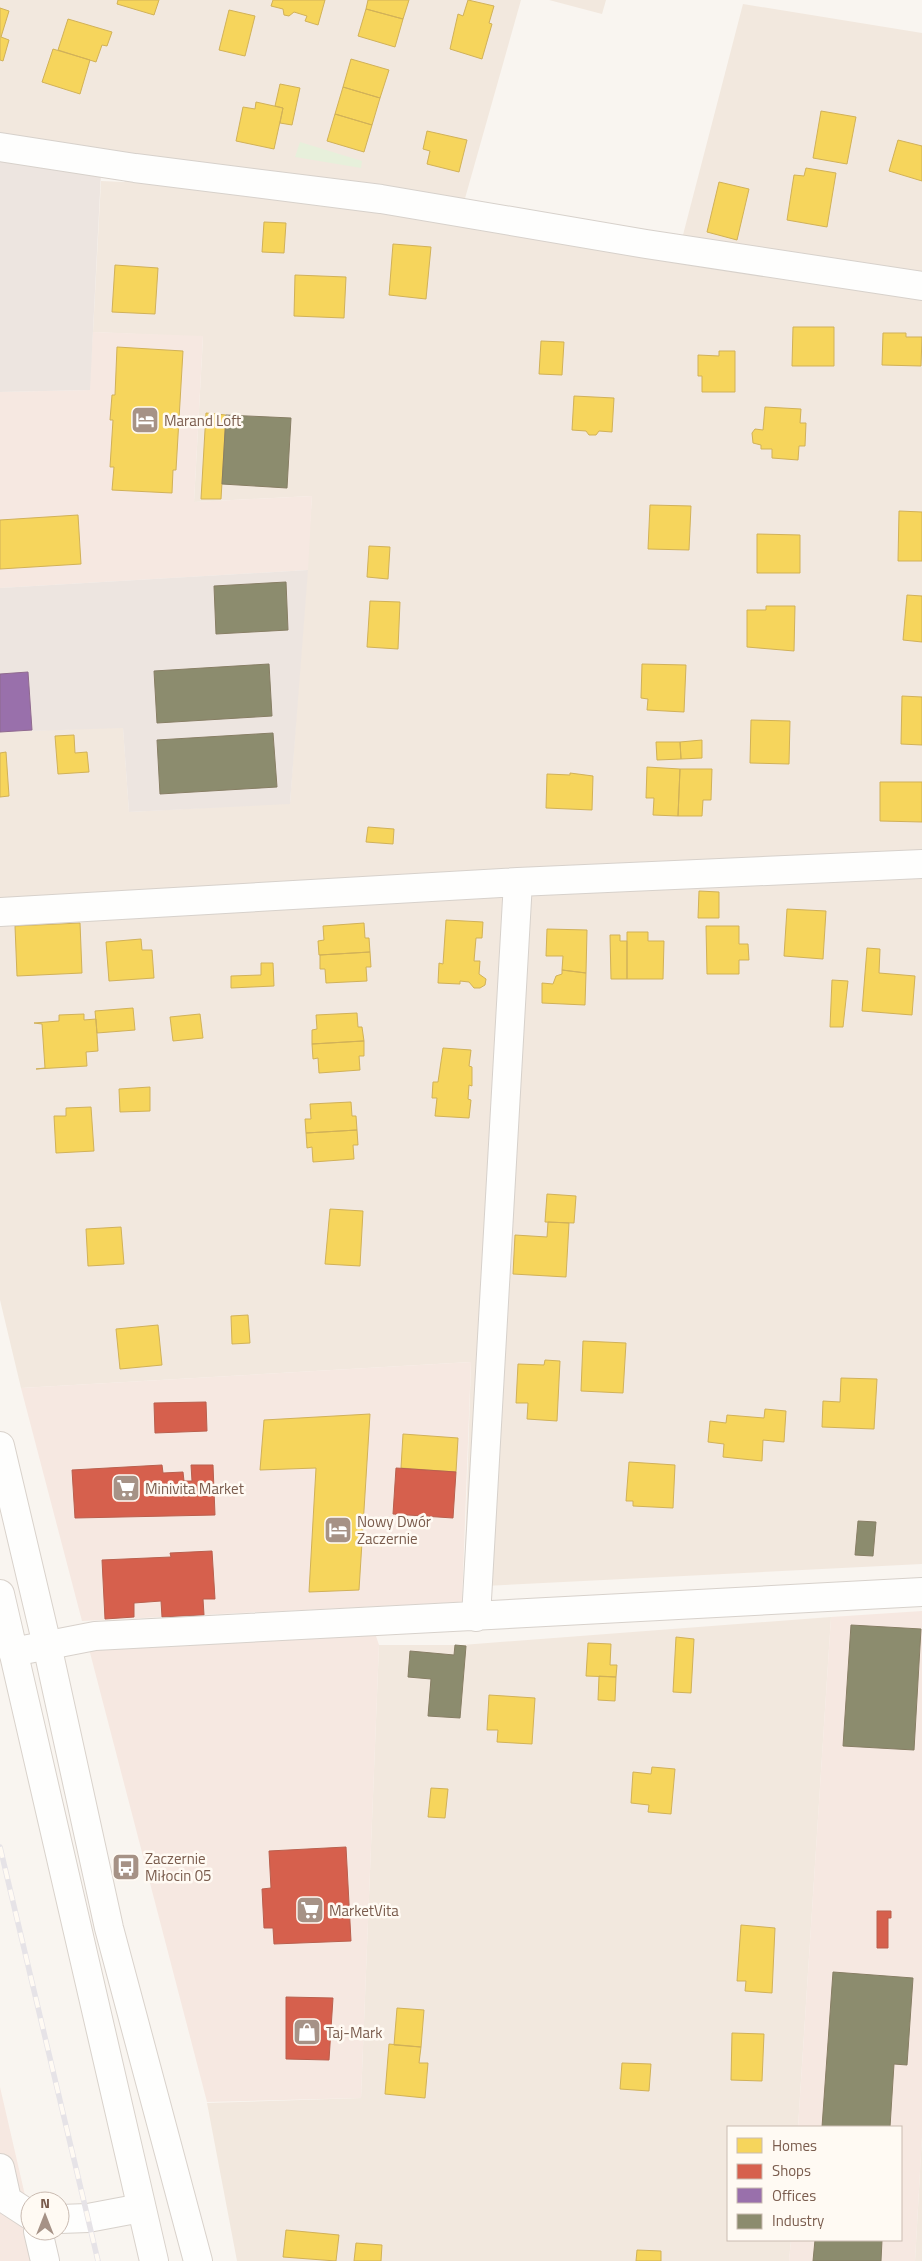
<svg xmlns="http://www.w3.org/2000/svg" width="922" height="2261" font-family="'Titillium Web',sans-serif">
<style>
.residential{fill:#f2e8de}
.commercial{fill:#f6e8e1}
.industrial{fill:#ede5e0}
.green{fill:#e7f0db}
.homes{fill:#f6d55c;stroke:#d1b158}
.shops{fill:#d6604d;stroke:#ba5f4d}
.offices{fill:#9970ab;stroke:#906a8f}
.industry{fill:#8c8c6e;stroke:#877e64}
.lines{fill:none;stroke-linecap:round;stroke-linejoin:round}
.street-casing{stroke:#d7d1cb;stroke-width:30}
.secondary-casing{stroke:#d9d2cb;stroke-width:30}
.street{stroke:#fefefd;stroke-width:28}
.secondary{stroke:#fefefd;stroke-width:28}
.rail-casing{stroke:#e6e3e7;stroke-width:5.5}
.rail{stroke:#fffaf3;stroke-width:4;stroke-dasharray:11;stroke-linecap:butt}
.labels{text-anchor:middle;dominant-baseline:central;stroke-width:5;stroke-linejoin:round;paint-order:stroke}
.poi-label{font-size:15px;fill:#7a5c4d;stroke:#fffaf3;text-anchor:start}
</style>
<rect width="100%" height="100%" fill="#f9f5f0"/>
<path class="residential" d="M0,0H521L462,209L0,133Z
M549,0H606L602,14Z
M743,4L922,33V1564L464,1587L471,1362L21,1388L0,1300V732L123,727L129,812L290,803L312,496L194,502L203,337L93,332L101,181L124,182L133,175L677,258Z
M831,1617L798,2127H728V2240H791L789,2261H237L207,2103L361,2098L379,1645H462Z
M922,2136V2261H915Z"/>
<path class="commercial" d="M93,332L203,336L194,502L312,496L308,570L0,588V392L89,390Z
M471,1362L462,1602L82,1621L21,1388Z
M922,1611V2136L915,2261H789L791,2240H901V2127H798L831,1617Z
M375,1633L379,1645L361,2098L207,2102L88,1645Z
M0,2087L30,2217L40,2261H0Z"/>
<path class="industrial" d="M0,157L101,173L90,390L0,392Z
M308,570L290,804L129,812L123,728L0,732V588Z"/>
<path class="green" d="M300,142L362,161L361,168L295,157Z"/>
<path class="homes" d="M118,0H159L154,15L117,4Z
M273,0H325L318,25L305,21L307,16L294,12L289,16L284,15L283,9L271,6Z
M368,0H409L403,19L366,9Z
M468,0L494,6L489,23L492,24L482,59L450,49L458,14L463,16Z
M0,8L9,11L1,37L9,40L3,61L0,60Z
M366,9L403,19L395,47L358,36Z
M229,10L255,16L245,56L219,50Z
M68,19L112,32L107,46L102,45L96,62L58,50Z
M53,49L90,60L80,94L42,82Z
M351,59L389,70L380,98L343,87Z
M280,84L300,88L292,125L280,123L283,108L275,106Z
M343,87L380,98L372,125L335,114Z
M256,102L283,108L274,149L236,141L243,107L255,109Z
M821,111L856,117L847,164L813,158Z
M335,114L372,125L364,152L327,141Z
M427,131L467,140L459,172L427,164L430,151L423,149Z
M898,140L922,146V181L889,171Z
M806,168L836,173L827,227L787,220L794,175L804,176Z
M719,182L749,189L737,240L707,232Z
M264,222L286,223L284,253L262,252Z
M393,244L431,247L426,299L389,295Z
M115,265L158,268L155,314L112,312Z
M295,275L346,277L344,318L294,316Z
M793,327H834V366H792Z
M883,333H906V337H922L921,366L882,365Z
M541,341L564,342L562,375L539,374Z
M117,347L183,351L176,470H173L172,493L112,490L114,467H110L113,420H110L112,395H115Z
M719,351H735V392H702V376H698V355L719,356Z
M574,396L614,398L612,432L599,431L596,435H589L586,431L572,430Z
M765,407L801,409L800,423H806L805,446H799L798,460L772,458V449H761V445L753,443L752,433L755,429L763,430Z
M206,413L226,415L221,499H201Z
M650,505L691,506L689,550L648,549Z
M899,511L922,512V561H898Z
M78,515L81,564L0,569V520Z
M757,534L800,535V573H757Z
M369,546L390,547L388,579L367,577Z
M907,595L922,596V642L903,640Z
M370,601L400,602L398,649L367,647Z
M766,606H795L794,651L747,647V610H766Z
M642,664L686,665L684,712L647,710L648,699L641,698Z
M902,696L922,697V745L901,744Z
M751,720L790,721L789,764L750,763Z
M74,735L75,753L87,752L89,772L58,774L55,736Z
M702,740V758L681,759L680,742Z
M656,742H680L681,759L657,760Z
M6,752L9,796L0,797V753Z
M647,767L680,769L678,816L653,815L654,798H646Z
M680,769H712L711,800H703L702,816H678Z
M570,773L593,776L592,810L546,808L547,774L570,775Z
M880,782H922V822L880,821Z
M368,827L394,829L393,844L366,842Z
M699,891L719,892V918H698Z
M787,909L826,911L823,959L784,956Z
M446,920L483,922L482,938H476L474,961H480L479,974L486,979L485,985L480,988H474L469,982L460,981V984L438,983L439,963L443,964Z
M80,923L82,973L17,976L15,926Z
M364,923L365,938H369L370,952L319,955L318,941L324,940L323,926Z
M706,926H739V944H748L749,960H739V974H707Z
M547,929L587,930L586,973L562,970L563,956H546Z
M627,932H648V941H664L663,979H627Z
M610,935H620V941H627V979H611Z
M141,939L142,950H152L154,978L109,981L106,942Z
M867,948L880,949L879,973L915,976L912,1015L862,1011Z
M370,952L371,967H366L367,981L326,983L325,969H320V955Z
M261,963H273L274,986L231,988V976L261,975Z
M562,970L586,973L585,1005L542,1003V983L553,984L556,976L562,974Z
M832,980L848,981L843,1027H830Z
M133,1008L135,1030L97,1033L95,1011Z
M357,1013L358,1027H362L364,1041L312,1044V1030L317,1029L316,1015Z
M84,1014V1020L96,1019L98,1051L86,1052L87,1066L36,1069L45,1068L42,1024L34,1023L59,1021V1015Z
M200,1014L203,1038L173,1041L170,1017Z
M362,1041H364V1056H359L360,1070L319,1073L318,1058L313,1059L312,1044Z
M443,1048L471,1050L469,1066L472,1067V1086L469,1085L468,1099L471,1100L469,1118L435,1116L437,1098H432L433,1082H438Z
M150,1087V1111L120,1112L119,1089Z
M351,1102L352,1116H356L357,1130L306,1133L305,1119H311L310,1104Z
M91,1107L94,1151L56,1153L54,1116H66V1108Z
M357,1130L358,1145H353L354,1159L313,1162L312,1147L307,1148L306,1133Z
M547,1194L576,1196L574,1223L545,1222Z
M330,1209L363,1211L360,1266L325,1264Z
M548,1222L569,1223L566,1277L513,1274L515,1235L547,1237Z
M121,1227L124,1264L88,1266L86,1229Z
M248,1315L250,1343L232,1344L231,1316Z
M158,1325L162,1365L120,1369L116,1329Z
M583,1341L626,1343L623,1393L581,1391Z
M545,1360L560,1361L557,1421L527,1419L528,1403H516L518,1364L544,1365Z
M841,1378L877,1379L874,1429L822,1427L823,1401L840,1402Z
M765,1409L786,1411L784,1442L763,1440L762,1461L723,1457L724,1444L708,1442L710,1421L726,1423L727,1415L764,1418Z
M370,1414L359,1590L309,1592L316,1468L260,1470L264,1420Z
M403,1434L458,1438L456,1472L401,1468Z
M629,1462L675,1465L673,1508L633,1506V1501H626Z
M676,1637L694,1639L691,1693L673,1692Z
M588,1643L611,1644L610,1665H617L616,1677L586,1676Z
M599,1676L616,1677L615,1701L598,1700Z
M489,1695L535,1698L532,1744L497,1742L498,1730H487Z
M652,1767L675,1769L671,1814L648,1812L649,1805L631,1803L633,1772L651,1774Z
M431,1788L448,1789L445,1818L428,1817Z
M741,1925L775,1928L772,1993L745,1991L746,1981H737Z
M397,2008L424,2010L421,2047L394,2045Z
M732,2033L764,2034L762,2081L731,2080Z
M389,2044L421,2047L419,2063H428L425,2098L385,2094Z
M622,2063L651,2064L649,2091L620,2089Z
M286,2230L339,2235L336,2261L283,2257Z
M356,2243L382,2245L381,2261H354Z
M637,2250L661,2251V2261H636Z"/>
<path class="shops" d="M206,1402L207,1431L155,1433L154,1403Z
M162,1465L163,1473L183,1472L184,1481H192L191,1465H213L215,1515L75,1518L72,1470Z
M396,1468L456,1472L453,1518L393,1514Z
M212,1551L215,1599H203L204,1615L162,1617L161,1601L134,1603V1617L105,1619L102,1560L171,1557L170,1553Z
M346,1847L351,1941L274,1944L273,1928H264L262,1889L271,1888L269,1851Z
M877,1911H891V1918H888V1948H877Z
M286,1997L333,1998L329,2060L286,2059Z"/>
<path class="offices" d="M28,672L32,730L0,732V674Z"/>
<path class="industry" d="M226,415L291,418L287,488L222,484Z
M286,582L288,630L216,634L214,586Z
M269,664L272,716L157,723L154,671Z
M273,733L277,787L160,794L157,740Z
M858,1521L876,1522L873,1556L855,1555Z
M851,1625L921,1629L914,1750L843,1746Z
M455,1645L466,1646L460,1718L428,1716L431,1679L408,1677L410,1651L454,1655Z
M833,1972L913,1978L907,2065L894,2064L890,2127H822Z
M815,2240H882L881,2261H813Z"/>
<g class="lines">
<defs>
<path id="street" d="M0,147L135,168L381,199L646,244L922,286
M0,912L518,882L922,864
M476,1617L518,882
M13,1652L95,1636L922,1592
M0,2168L7,2200L30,2215
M60,2219L88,2218L141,2208
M38,2231L45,2261"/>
<path id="secondary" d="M0,1446L47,1645L109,1928L198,2261
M0,1594L154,2261"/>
</defs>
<use href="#street" class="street-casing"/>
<use href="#secondary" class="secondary-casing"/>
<use href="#street" class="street"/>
<use href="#secondary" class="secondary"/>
<defs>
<path id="rail" d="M0,1847L98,2261"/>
</defs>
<use href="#rail" class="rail-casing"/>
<use href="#rail" class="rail"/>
</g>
<defs>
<symbol id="hotel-square" viewBox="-11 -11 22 22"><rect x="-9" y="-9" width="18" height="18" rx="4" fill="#a69286" stroke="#fffaf3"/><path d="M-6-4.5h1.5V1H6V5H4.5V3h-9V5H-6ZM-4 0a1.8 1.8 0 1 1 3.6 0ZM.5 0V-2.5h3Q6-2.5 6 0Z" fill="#fff"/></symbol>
<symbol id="supermarket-square" viewBox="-11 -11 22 22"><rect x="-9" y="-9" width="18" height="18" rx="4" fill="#a69286" stroke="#fffaf3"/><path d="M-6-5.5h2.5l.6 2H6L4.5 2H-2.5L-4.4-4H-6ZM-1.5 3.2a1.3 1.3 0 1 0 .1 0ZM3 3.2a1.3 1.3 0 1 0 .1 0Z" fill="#fff"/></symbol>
<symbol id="bus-square" viewBox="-11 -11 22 22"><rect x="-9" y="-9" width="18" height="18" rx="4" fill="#a69286" stroke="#fffaf3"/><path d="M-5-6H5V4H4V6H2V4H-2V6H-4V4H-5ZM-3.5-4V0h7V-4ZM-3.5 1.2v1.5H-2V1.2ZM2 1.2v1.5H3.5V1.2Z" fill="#fff"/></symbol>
<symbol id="shop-square" viewBox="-11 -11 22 22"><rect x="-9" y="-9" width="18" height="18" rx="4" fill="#a69286" stroke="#fffaf3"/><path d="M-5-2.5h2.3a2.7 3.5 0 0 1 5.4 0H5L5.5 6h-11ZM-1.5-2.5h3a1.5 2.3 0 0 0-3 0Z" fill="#fff"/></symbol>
</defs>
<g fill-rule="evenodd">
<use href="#hotel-square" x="129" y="404" width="32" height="32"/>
<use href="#supermarket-square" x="110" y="1472" width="32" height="32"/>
<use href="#hotel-square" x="322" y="1514" width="32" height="32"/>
<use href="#bus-square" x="110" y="1851" width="32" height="32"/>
<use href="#supermarket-square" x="294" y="1894" width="32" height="32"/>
<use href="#shop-square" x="291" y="2016" width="32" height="32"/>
</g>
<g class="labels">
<g class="poi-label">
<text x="164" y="420">Marand Loft</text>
<text x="145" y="1488">Minivita Market</text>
<text x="357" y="1521">Nowy Dwór<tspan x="357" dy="17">Zaczernie</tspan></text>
<text x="145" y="1858">Zaczernie<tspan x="145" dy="17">Miłocin 05</tspan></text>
<text x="329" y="1910">MarketVita</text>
<text x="326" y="2032">Taj-Mark</text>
</g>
</g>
<rect x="727" y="2126" width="175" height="115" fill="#fffaf3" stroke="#cabbb1"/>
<rect x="737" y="2138" width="25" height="15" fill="#f6d55c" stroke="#cabbb1"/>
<text x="772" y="2151" font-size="15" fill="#7a5c4d">Homes</text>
<rect x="737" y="2164" width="25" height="15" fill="#d6604d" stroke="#cabbb1"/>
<text x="772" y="2176" font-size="15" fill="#7a5c4d">Shops</text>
<rect x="737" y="2188" width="25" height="15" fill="#9970ab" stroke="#cabbb1"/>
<text x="772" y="2201" font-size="15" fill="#7a5c4d">Offices</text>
<rect x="737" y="2214" width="25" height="15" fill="#8c8c6e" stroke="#cabbb1"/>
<text x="772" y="2226" font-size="15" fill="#7a5c4d">Industry</text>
<g transform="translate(45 2216)"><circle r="24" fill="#fffaf3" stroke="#cabbb1"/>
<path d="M0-4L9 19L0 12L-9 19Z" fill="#a69286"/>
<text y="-8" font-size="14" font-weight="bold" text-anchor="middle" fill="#7a5c4d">N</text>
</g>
</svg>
